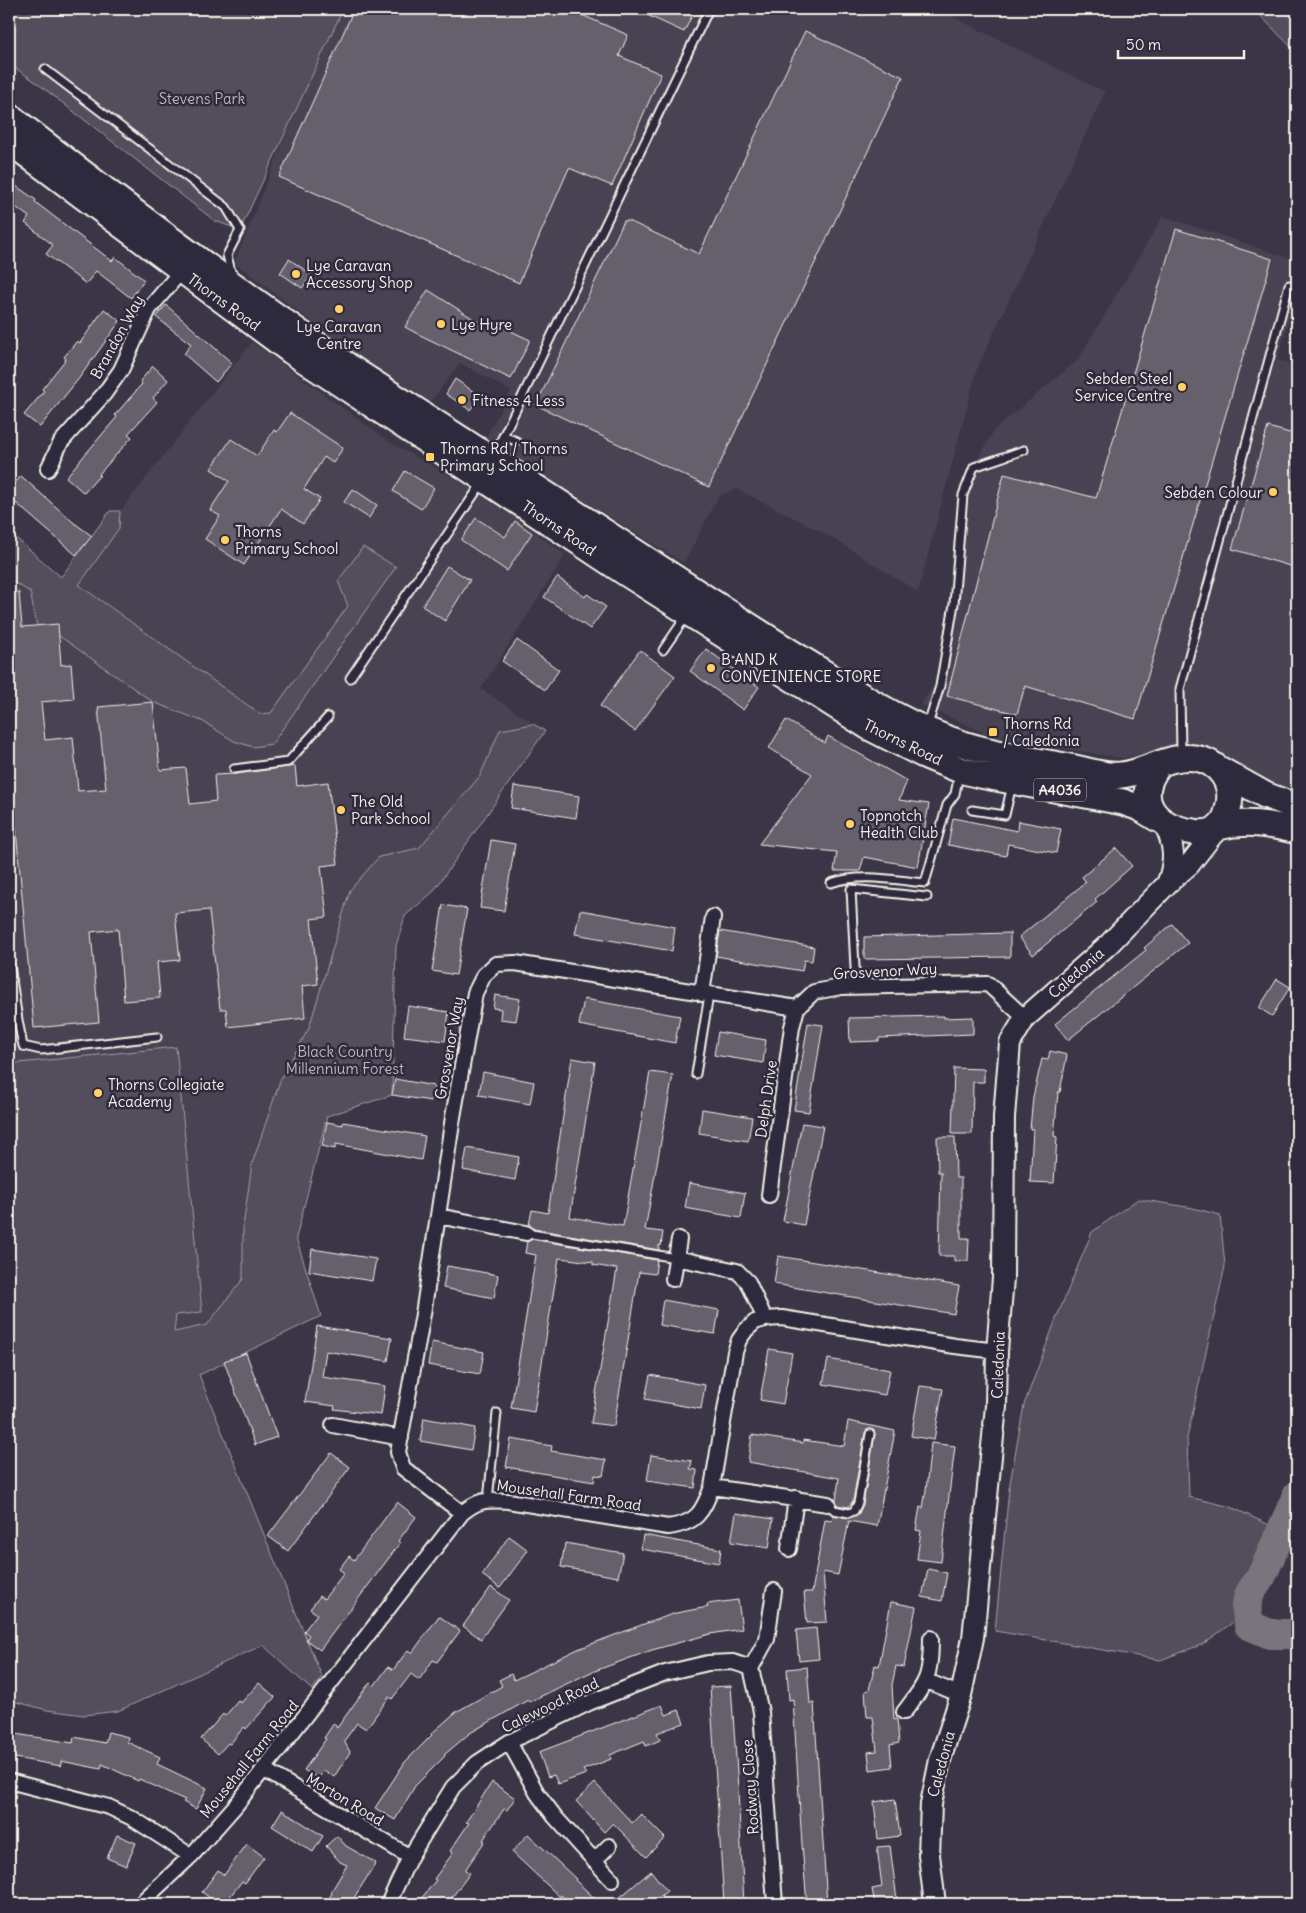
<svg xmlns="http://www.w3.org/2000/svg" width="1306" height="1913" font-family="Delius,sans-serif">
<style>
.built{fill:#484352}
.green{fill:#534e5c;stroke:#a4a0a2}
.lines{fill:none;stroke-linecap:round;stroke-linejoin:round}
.river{stroke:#78747b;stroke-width:30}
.building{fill:#65616c;stroke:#f4f1e8}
.lane-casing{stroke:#f4f1e8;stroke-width:11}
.street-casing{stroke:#f4f1e8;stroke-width:18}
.secondary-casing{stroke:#f4f1e8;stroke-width:24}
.highway-casing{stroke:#f4f1e8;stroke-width:29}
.lane{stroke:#2f2a3d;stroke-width:7}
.street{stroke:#2f2a3d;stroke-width:14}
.secondary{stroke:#2f2a3d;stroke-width:20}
.highway{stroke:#2f2a3d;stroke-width:25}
.poi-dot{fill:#ffd166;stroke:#2f2a3d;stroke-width:2}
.labels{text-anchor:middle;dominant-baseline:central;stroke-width:5;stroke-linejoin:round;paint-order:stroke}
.shield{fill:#2f2a3d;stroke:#b9b5b5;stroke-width:1}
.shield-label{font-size:14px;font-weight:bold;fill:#f4f1e8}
.park-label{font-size:15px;fill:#bcb8b7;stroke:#2f2a3d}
.poi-label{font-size:15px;fill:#f4f1e8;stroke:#2f2a3d;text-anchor:start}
.street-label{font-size:15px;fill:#f4f1e8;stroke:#2f2a3d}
</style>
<rect width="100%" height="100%" fill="#3b3647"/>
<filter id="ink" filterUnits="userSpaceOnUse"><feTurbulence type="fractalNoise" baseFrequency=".02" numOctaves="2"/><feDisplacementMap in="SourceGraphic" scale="10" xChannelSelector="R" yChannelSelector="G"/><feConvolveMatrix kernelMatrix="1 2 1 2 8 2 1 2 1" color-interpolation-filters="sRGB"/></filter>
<g filter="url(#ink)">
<path class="built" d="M343,9H947L945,13L1105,92L977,369L918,592L826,534L737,489L719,495L684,563L485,439L511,391L460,363L431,401L356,355L235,263L287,131Z
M1163,216L1297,261V292L1277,360L1297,365V797L1186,749L1121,758L994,737L921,704L935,685L954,604L963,495L974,467L994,430L1078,360Z
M252,342L391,443L488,497L565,555L481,689L545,731L433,892L405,916L396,946L392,1095L327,1116L296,1238L319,1317L199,1375L322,1677L312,1690L263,1645L118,1711L84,1715L47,1710L9,1700V532L66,581Z"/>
<path class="green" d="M9,9H343L240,230L215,221L33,80L9,64Z
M1254,9H1297V53Z
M110,511H120L119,528L79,585L260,714L271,713L348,606L338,581L363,547L396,567L272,744L253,747L234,741L202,721L153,702L58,635L37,626L30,592L9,579V532L61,577Z
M533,724L545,731L433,892L405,916L396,946L392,1095L327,1116L296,1238L321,1316L199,1375L322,1677L312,1690L263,1645L118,1711L84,1715L47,1710L9,1700V1186H15L9,1121V1064L176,1047L202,1312L176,1315L174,1332L207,1325L243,1279V1227L252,1164L281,1078L309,1028L350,890L379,857L419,848L480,776L500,730Z
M1138,1199L1193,1208L1220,1215L1225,1266L1187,1438L1189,1497L1231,1507L1282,1531L1262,1575L1246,1606L1232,1623L1203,1644L1160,1660L995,1631L1009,1489L1024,1405L1056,1319L1092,1232Z"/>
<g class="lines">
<path class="river" d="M1297,1496L1262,1575L1250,1593L1246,1606L1249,1625L1270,1634H1297"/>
</g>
<path class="building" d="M354,9H568L628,35L619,56L661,74L612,186L569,168L519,283L279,177Z
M634,9H695L684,32Z
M805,31L903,77L709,487L536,405L624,221H629L699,254Z
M9,181L36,200L35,202L112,261L115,257L144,280L131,298L96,271L86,284L46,254L53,245L25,223L29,217L9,202Z
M1176,229L1272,259L1135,719L1025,686L1017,714L947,696L1004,474L1096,498Z
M289,259L312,275L302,288L280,273Z
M428,290L491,330L494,323L530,340L511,379L416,333L405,327Z
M166,305L232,363L216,382L184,354L191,344L156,317Z
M104,309L120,321L80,377L40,427L24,415L44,391L42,389L66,359L64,357L77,341L80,343Z
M153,366L168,380L153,398L157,402L128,434L132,437L99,474L100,475L84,493L66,477L117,417L115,415L142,384L140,381Z
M455,379L480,396L470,410L446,394Z
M290,413L343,448L333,463L324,457L304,489L320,499L303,524L281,509L244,565L205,539L220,516L210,510L229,481L211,469L231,439L257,456L274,430L277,432Z
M1268,427L1297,435V568L1232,549Z
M405,471L434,488L421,509L393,491Z
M21,476L73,522L92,536L76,555L9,497V490Z
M353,489L377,505L369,518L344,502Z
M476,518L505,537L515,521L532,533L507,571L461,540Z
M447,566L470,580L445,621L422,606Z
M557,577L585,597L587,594L606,607L590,629L544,597Z
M19,592L22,627L58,624L61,665L71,664L74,699L41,702L45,740L73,737L78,791L106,789L98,707L153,702L160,770L186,768L190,804L216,801L214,775L235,774L295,766L297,786L328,782L338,864L321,866L327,917L311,919L318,984L302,986L305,1018L228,1027L226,1009H220L209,910L175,913L180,960L157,962L160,998L124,1001L118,929L91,932L99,1022L34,1028L9,752V593Z
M517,640L559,670L545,690L502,661Z
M706,649L759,687L743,710L690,671Z
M640,650L675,676L635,731L600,706Z
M786,720L825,743L828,736L907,781L899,800L929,804L918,867L864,857L860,871H834L837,852L759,844L812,774L769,748Z
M514,786L579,796L576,818L511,808Z
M953,818L1017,831L1018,821L1061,829L1056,853L1008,844L1006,856L948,845Z
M491,840L515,844L504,911L480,908Z
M1116,848L1132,866L1095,899L1097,902L1033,955L1019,937L1086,882L1082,877Z
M443,905L467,909L456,975L432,971Z
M580,910L675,927L672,951L575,934Z
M1172,924L1188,943L1068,1040L1055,1024L1146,950L1144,948Z
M720,931L814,947L812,961L804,960L802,971L716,956Z
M1010,933V957L864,959V937Z
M1277,979L1290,987L1272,1016L1259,1008Z
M495,995L520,999L516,1021L500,1019L501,1009L493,1008Z
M584,999L680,1016L675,1043L579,1025Z
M408,1006L449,1012L445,1041L404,1036Z
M944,1016V1018L973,1017V1034L879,1038V1041L850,1042L849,1018Z
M808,1023L823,1025L809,1112L794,1110Z
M718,1032L766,1040L763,1063L714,1055Z
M1050,1051L1067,1055L1060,1092H1058L1054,1136L1057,1137L1054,1183L1030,1182L1033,1129H1030L1033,1097L1042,1059L1048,1060Z
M572,1058L595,1062L570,1217L599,1222L623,1226L650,1072L673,1075L645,1230L663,1232L661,1246L659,1245V1250L533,1229L529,1225L532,1210L548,1213Z
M954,1068L984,1069V1082H973L972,1134H952Z
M483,1072L534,1082L530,1104L479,1095Z
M395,1079L434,1086L431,1101L392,1095Z
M702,1109L752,1117L748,1141L699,1133Z
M327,1122L343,1125V1122L425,1136L421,1160L336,1144L335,1149L322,1146Z
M802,1123L823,1126L804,1225L783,1221Z
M937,1137H955L956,1178H961V1238H969L968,1261H954V1256H939L941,1172H938Z
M467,1148L519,1157L515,1180L463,1170Z
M689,1183L745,1193L741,1218L685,1208Z
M532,1239L657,1260L655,1274L639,1272L614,1426L591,1423L617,1269L593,1265V1262L559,1258L534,1412L511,1408L536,1255L525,1253L527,1241Z
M312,1249L376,1259L372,1281L309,1271Z
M778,1256L959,1286L954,1314L774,1284Z
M447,1266L498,1275L494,1298L443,1288Z
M663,1300L719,1310L715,1334L659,1325Z
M317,1326L392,1338L388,1361L326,1351L322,1377L385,1386L381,1415L334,1409L335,1406L305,1402Z
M432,1342L484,1352L480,1374L428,1365Z
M769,1349L792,1353L783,1404L760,1400Z
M246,1353L277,1437L255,1445L224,1361Z
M828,1359L890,1370L885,1395L823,1384Z
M650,1375L705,1385L701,1409L645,1399Z
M920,1386L943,1389L934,1440L911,1436Z
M424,1418L475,1428L471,1450L420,1441Z
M848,1421L895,1431L877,1526L849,1521L838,1575L823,1572L827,1622L807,1623L804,1592H812L825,1520L832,1521L833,1515L848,1518L859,1513L863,1504L875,1433L870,1429L865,1433L853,1501L848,1507L837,1505L836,1500L839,1478L748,1462L752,1435L803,1443V1440L844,1446Z
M511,1439L552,1446L551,1451L606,1460L603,1476L595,1475L594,1482L506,1467Z
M931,1443L955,1446L941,1562L917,1559L921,1531L916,1530L920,1507L923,1508L926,1490Z
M331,1453L350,1467L288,1551L268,1536Z
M651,1455L692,1461L690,1469L697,1470L695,1488L647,1481Z
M397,1502L416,1517L398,1541L400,1543L320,1650L306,1640L309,1635L304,1631L317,1614L310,1609L320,1596L324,1599L344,1573L339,1569L349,1556L354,1560Z
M736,1513L773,1519L769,1548L731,1542Z
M643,1535L721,1549L719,1563L641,1549Z
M509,1536L528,1550L500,1588L482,1575Z
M565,1543L623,1553L618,1577L561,1567Z
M928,1569L947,1573L942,1601L922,1597Z
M491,1587L509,1600L481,1639L463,1626Z
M738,1600L742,1629L710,1634L652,1650L589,1673L529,1702L528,1700L470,1733L444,1755L445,1756L415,1786L395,1820L375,1808L405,1762L432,1735L431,1734L456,1712L502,1686L499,1680L511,1674L514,1680L578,1649L644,1624L676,1613L708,1607L707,1604Z
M891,1602L916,1607L904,1667L896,1666L892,1685L894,1720L897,1719L899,1743L890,1745L892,1767L870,1770L868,1752L877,1751L873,1717H867L865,1691L869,1690L875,1665L879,1666Z
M439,1616L460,1631L437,1662L433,1660L419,1680L411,1674L392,1699L389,1697L366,1729L357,1723L344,1741L350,1752L334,1777L324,1770L318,1779L304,1770L326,1739L324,1738L334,1723L337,1728L370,1682L374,1686L388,1667L393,1670L408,1650L412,1653Z
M816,1628L819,1659L799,1661L796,1630Z
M807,1667L810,1704L814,1703L827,1904H807L802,1845L793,1699L789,1700L787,1669Z
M259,1683L275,1697L246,1729L244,1727L230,1744L228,1743L218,1754L201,1739L223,1714L225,1716L238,1701L241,1703Z
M731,1686L737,1772L744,1904H724L710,1687Z
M662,1705L666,1715L679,1710L684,1723L657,1733L660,1740L646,1746L644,1741L610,1755L611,1759L583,1770L586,1774L558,1784L554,1775L548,1777L539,1752Z
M108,1732L128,1737L127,1742L160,1757L157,1764L207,1788L196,1809L183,1802L185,1800L139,1779L138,1781L102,1764L101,1769L61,1761V1766L9,1757V1733L73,1743L74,1737L105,1743Z
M492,1782L515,1798L507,1810L504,1809L483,1840L485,1841L465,1870L470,1873L447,1904H417L436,1880L434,1879L453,1853L450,1851L469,1823L466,1822Z
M595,1783L632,1823L641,1814L665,1838L646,1857L613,1823L604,1832L576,1801Z
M895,1799L900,1836L878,1839L874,1802Z
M282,1810L323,1836L313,1852L272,1826Z
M528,1834L576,1879L575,1880L601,1904H571L561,1895L560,1897L512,1852Z
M117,1835L136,1843L126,1866L107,1858Z
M337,1836L346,1846L376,1863L350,1904H326L332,1893L331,1892L347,1865L340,1862L326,1846Z
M247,1844L264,1857L245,1883L242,1881L224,1904H218L202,1892L218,1870L224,1875Z
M890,1846L897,1900L875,1904L872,1889L882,1887L877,1847Z
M651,1871L667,1891L651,1904H612Z"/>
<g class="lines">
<defs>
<path id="lane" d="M45,69L226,207L240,230L227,255L232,276
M503,436L516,441
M494,455L709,9
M663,650L687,615
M350,678L482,483
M928,725L940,686L954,604L963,495L974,467L1024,450
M1181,755L1180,689L1289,285
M234,769L288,762L328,717
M972,810L1005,815L1012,785
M831,883C861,873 894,880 925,883L947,805L955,794L959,774
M9,966H10L18,1020L23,1046L41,1050L157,1037
M856,987L851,889L927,897
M696,1074L709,995
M526,1233L676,1258
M488,1500L497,1413
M828,1504L834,1510L849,1513L854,1511L858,1503L870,1434"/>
<path id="street" d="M48,469L61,442L104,394L121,370L149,309L182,270
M702,994L713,917
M797,1008L814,992L841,987L988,984L1025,1018
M769,1195L792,1027L797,1008
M438,1216L526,1233
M676,1258L737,1271L748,1282L765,1319
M673,1279L679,1239
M333,1425L401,1438
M712,1487L828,1504
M462,1513L403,1468L398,1452L423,1314L453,1117L475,993L484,975L496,964L515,963L797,1008
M789,1549L796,1498
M751,1668L761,1712L775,1904
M751,1668L767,1639L774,1591
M927,1681L961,1695
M904,1712C927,1682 931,1677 931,1638
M509,1742L537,1793L555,1817L612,1880
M263,1769L410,1857
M9,1781L109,1807L132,1818L191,1856
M594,1861L609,1846
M141,1904L146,1898L191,1856L236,1805L462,1513C479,1499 486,1500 508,1501L668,1527C697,1523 702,1513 712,1487L735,1352L739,1340L746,1330L755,1322L765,1319L782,1318L955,1346L997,1351
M388,1904L410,1857L453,1787L477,1763L509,1742L591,1702L665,1673L708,1663L733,1662L751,1668"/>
<path id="secondary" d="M1163,822C1175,843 1176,862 1167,884
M935,1904L929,1855L931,1804L940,1760L961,1695L973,1638L996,1406L997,1351L1003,1278L1004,1117L1010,1043L1025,1018L1109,944L1167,884L1189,865L1217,829"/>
<path id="highway" d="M9,116C123,205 239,292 358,373C475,448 591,523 707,599C745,623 783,648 821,671C867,700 913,729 966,745C1002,756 1039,761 1075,768C1090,771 1106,777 1121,775C1146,773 1169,754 1195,758C1220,762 1235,784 1228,809C1227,816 1222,824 1216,829C1210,833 1201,833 1194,832C1155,828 1132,799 1159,765
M9,141L291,351L626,573L869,727L924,755L960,770L980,775L1123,802L1140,808L1158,819
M1217,768L1265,795L1297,807
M1218,827C1247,820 1268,824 1297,831"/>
</defs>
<use href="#lane" class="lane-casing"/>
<use href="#street" class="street-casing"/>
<use href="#secondary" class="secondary-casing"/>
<use href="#highway" class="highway-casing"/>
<use href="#lane" class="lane"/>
<use href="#street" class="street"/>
<use href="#secondary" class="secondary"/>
<use href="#highway" class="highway"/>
</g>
</g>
<g class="poi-dot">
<circle cx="296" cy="274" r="5"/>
<circle cx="339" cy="309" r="5"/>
<circle cx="441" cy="324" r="5"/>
<circle cx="1182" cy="387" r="5"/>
<circle cx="462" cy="400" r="5"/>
<rect x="425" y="452" width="10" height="10" rx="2.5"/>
<circle cx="1273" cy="492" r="5"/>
<circle cx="225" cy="540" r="5"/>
<circle cx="711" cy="668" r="5"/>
<rect x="988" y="727" width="10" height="10" rx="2.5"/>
<circle cx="341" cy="810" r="5"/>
<circle cx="850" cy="824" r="5"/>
<circle cx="98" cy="1093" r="5"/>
</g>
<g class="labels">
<rect class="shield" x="1034" y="778.5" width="52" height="23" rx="4"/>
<g class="shield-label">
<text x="1060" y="790">A4036</text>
</g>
<g class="park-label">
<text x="202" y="98">Stevens Park</text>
<text x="345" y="1051">Black Country<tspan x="345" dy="17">Millennium Forest</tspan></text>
</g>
<g class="poi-label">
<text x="306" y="265">Lye Caravan<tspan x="306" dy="17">Accessory Shop</tspan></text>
<text x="451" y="324">Lye Hyre</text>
<text x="339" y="326" text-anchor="middle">Lye Caravan<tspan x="339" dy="17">Centre</tspan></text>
<text x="1172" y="378" text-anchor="end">Sebden Steel<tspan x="1172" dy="17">Service Centre</tspan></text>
<text x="472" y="400">Fitness 4 Less</text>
<text x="440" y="448">Thorns Rd / Thorns<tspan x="440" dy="17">Primary School</tspan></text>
<text x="1263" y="492" text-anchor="end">Sebden Colour</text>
<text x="235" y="531">Thorns<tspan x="235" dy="17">Primary School</tspan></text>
<text x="721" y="659">B AND K<tspan x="721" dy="17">CONVEINIENCE STORE</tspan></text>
<text x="1003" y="723">Thorns Rd<tspan x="1003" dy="17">/ Caledonia</tspan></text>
<text x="351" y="801">The Old<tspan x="351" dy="17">Park School</tspan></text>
<text x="860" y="815">Topnotch<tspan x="860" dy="17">Health Club</tspan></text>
<text x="108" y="1084">Thorns Collegiate<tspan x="108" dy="17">Academy</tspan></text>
</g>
<g class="street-label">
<text transform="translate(224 302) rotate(36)">Thorns Road</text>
<text transform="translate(117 337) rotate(-61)">Brandon Way</text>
<text transform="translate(559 528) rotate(34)">Thorns Road</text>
<text transform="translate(903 742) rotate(26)">Thorns Road</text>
<text transform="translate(885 971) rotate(-3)">Grosvenor Way</text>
<text transform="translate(1076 973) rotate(-41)">Caledonia</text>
<text transform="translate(449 1048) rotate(-80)">Grosvenor Way</text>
<text transform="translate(766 1099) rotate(-82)">Delph Drive</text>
<text transform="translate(998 1365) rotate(-88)">Caledonia</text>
<text transform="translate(569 1495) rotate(8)">Mousehall Farm Road</text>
<text transform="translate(550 1705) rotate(-26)">Calewood Road</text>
<text transform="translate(249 1759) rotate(-51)">Mousehall Farm Road</text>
<text transform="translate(941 1764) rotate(-75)">Caledonia</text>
<text transform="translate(750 1787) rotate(-94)">Rodway Close</text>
<text transform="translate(345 1799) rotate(31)">Morton Road</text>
</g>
</g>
<rect width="1306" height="1913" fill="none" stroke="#2f2a3d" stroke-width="30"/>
<rect x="15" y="15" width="1276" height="1883" fill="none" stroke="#f4f1e8" stroke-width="2" filter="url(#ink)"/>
<path d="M1118 50v8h126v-8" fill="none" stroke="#f4f1e8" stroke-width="2.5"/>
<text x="1126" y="50" font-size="15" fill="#f4f1e8" stroke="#2f2a3d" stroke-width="4" paint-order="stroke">50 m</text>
</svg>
